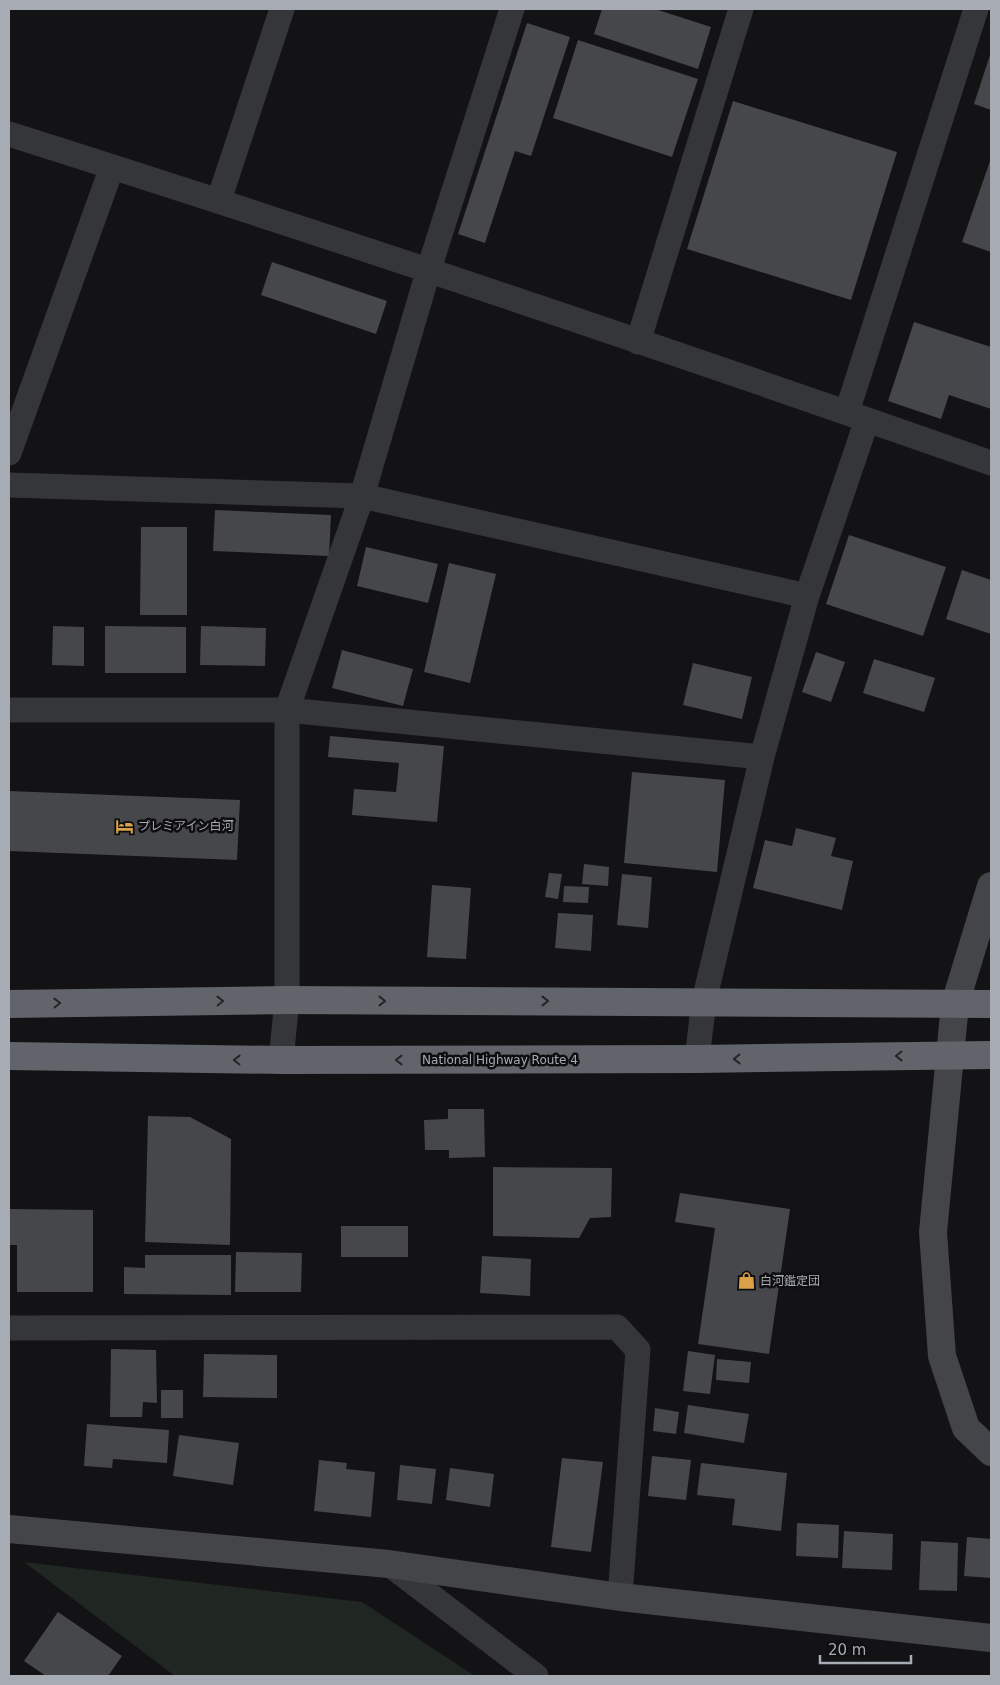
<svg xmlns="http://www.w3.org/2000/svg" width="1000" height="1685" font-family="'DejaVu Sans','Noto Sans JP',sans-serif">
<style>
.green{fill:#202621}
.building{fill:#45474a}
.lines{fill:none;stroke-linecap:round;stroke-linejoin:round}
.street{stroke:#353639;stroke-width:25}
.secondary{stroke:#434549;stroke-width:28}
.highway{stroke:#61646a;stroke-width:28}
.oneway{stroke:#232426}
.labels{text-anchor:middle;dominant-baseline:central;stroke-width:5;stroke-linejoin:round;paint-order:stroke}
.poi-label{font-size:12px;fill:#a7abb3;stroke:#0e0e10;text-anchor:start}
.street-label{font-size:12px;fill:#a7abb3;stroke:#0e0e10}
</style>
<rect width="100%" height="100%" fill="#131315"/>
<path class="green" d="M24,1562L362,1602L475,1676H175Z"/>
<path class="building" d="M602,9H655L711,27L698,69L594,34Z
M527,23L570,37L531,156L515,151L485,243L458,234Z
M578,40L698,79L672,157L553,118Z
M991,52V110L974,104Z
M733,101L897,152L851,300L687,249Z
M991,158V252L962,242Z
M272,262L387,301L376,334L261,295Z
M914,322L991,347V409L949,395L941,419L888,401Z
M215,510L331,515L329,556L213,551Z
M141,527H187V615H140Z
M849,535L946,567L923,636L826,604Z
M366,547L438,564L428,603L357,586Z
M449,563L496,574L470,683L424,672Z
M962,570L991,580V634L946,619Z
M53,626L84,627V666L52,665Z
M105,626L186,627V673H105Z
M201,626L266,628L265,666L200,665Z
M342,650L413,669L403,706L332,688Z
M816,652L845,662L831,702L802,692Z
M874,659L935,678L924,712L863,693Z
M693,663L752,677L742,719L683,705Z
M330,736L444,746L437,822L352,815L354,789L396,792L399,763L328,757Z
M632,772L725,780L717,872L624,863Z
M9,791L240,800L237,860L9,851Z
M796,828L836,838L831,856L853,861L842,910L753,888L765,840L792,846Z
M584,864L609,867L608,886L582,884Z
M549,873L562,874L558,899L545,897Z
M622,874L652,877L648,928L617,925Z
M432,885L471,888L466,959L427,957Z
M564,886L589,887L588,903L563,902Z
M558,913L593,915L591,951L555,948Z
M448,1109H484L485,1157L449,1158V1150H425L424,1120L448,1119Z
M148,1116L190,1117L231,1139L230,1245L145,1242Z
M493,1167L612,1168L611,1217L590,1218L579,1238L493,1236Z
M680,1193L790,1209L769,1354L698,1344L715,1228L675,1222Z
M9,1209L93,1210V1292H17V1245H9Z
M341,1226H408V1257H341Z
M236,1252L302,1253L301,1292H235Z
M145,1255H231V1295L124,1294V1267L145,1268Z
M482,1256L531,1259L530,1296L480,1293Z
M111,1349L156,1350L157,1403L143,1402L142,1417H110Z
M688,1351L715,1355L710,1394L683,1391Z
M204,1354L277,1355V1398L203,1397Z
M717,1359L751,1362L749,1383L716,1380Z
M161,1390H183V1418H161Z
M688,1405L749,1414L744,1443L684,1433Z
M655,1408L679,1412L676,1434L653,1431Z
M87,1424L169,1430L167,1463L113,1459L112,1468L84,1466Z
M179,1435L239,1443L233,1485L173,1476Z
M652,1456L691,1460L686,1500L648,1496Z
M562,1458L603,1462L591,1552L551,1547Z
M319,1460L347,1463L346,1469L375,1472L371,1517L314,1511Z
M701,1463L787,1473L781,1531L732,1525L735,1499L697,1495Z
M400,1465L436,1469L432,1504L397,1500Z
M450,1468L494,1474L490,1507L446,1500Z
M797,1523L839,1525L838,1558L796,1556Z
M844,1531L893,1534L892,1570L842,1568Z
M967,1537L991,1539V1578L964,1576Z
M921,1541L958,1543L957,1591L919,1590Z
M58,1612L122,1656L108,1676H46L24,1661Z"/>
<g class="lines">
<path class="street" d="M9,134C338,238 666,349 991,463
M219,200L282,9
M638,342L741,9
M847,412L976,9
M9,453L112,167
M9,485L362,496L807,596
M9,710H287L762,757
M697,1059L704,1001L762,757L807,596L867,420
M281,1060L287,1000V710L362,496L428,272L512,9
M9,1328L617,1327L638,1350L620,1597
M389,1564L536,1676"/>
<path class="secondary" d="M991,886L955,1004L933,1232L942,1356L966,1428L991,1452
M9,1529L389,1564L620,1597L991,1638"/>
<path class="highway" d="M9,1004L287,1000L991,1004
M9,1056L281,1060L697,1059L991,1055"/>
</g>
<defs><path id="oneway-chevron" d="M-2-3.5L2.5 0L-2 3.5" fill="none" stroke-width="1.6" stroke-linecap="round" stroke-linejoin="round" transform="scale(1.25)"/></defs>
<g class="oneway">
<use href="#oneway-chevron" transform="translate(220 1001) rotate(-1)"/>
<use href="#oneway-chevron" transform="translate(382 1001)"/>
<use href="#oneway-chevron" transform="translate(545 1001)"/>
<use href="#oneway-chevron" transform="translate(57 1003) rotate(-1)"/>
<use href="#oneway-chevron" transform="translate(899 1056) rotate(179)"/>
<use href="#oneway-chevron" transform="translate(737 1059) rotate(179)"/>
<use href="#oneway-chevron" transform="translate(237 1060) rotate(-179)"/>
<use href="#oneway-chevron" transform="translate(399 1060) rotate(180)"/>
</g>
<defs>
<symbol id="hotel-bare" viewBox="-9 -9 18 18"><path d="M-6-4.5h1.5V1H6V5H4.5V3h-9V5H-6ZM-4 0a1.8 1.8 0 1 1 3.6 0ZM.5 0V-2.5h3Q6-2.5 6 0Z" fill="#daa146" stroke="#0e0e10" stroke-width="2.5" paint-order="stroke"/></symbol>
<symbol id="shop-bare" viewBox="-9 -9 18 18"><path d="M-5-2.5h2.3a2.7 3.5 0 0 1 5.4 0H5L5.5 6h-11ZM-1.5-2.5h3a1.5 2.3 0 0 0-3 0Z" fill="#daa146" stroke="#0e0e10" stroke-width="2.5" paint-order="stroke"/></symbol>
</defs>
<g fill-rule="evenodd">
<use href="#hotel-bare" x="112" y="814" width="25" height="25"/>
<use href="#shop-bare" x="734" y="1268" width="25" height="25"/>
</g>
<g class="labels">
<g class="poi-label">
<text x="138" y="826">プレミアイン白河</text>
<text x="760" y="1281">白河鑑定団</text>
</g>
<g class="street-label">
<text x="500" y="1060">National Highway Route 4</text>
</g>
</g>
<rect width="1000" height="1685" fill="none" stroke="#a7abb3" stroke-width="20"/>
<path d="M820 1655v8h91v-8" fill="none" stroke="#a7abb3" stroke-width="2.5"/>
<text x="828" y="1655" font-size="15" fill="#a7abb3" stroke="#0e0e10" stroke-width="4" paint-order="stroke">20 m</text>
</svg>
